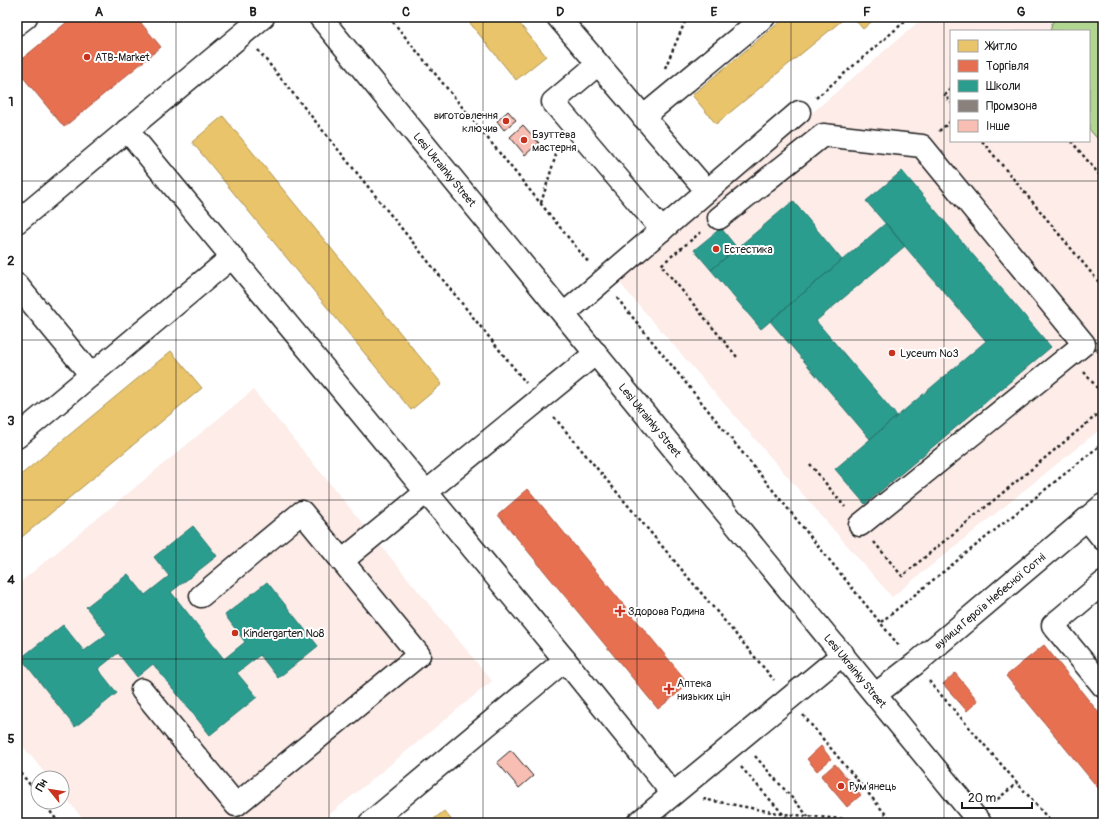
<svg xmlns="http://www.w3.org/2000/svg" width="1120" height="840" font-family="Pangolin,sans-serif">
<style>
.built{fill:#fdece8;fill-rule:evenodd}
.park{fill:#b1d691;stroke:#667956}
.homes{fill:#e9c46a;stroke:#ac9253}
.shops{fill:#e76f51;stroke:#aa5641}
.schools{fill:#2a9d8f;stroke:#26766c}
.industry{fill:#8a817c;stroke:#69635f}
.building{fill:#f9beb3;stroke:#1c1c1c}
.lines{fill:none;stroke-linecap:round;stroke-linejoin:round}
.minor-casing{stroke:#1c1c1c;stroke-width:25}
.major-casing{stroke:#1c1c1c;stroke-width:25}
.path{stroke:#1c1c1c;stroke-width:2.5;stroke-dasharray:3 3;stroke-linecap:butt}
.minor{stroke:#fff;stroke-width:22}
.major{stroke:#fff;stroke-width:22}
.grid{fill:none;stroke:#1c1c1c;stroke-width:1;stroke-opacity:0.55}
.poi-dot{fill:#c8321e;stroke:#fff;stroke-width:1.5}
.labels{text-anchor:middle;dominant-baseline:central;stroke-width:4;stroke-linejoin:round;paint-order:stroke}
.poi-label{font-size:11px;fill:#1c1c1c;stroke:#fff;text-anchor:start}
.street-label{font-size:11px;fill:#1c1c1c;stroke:#fff}
.neatline{fill:none;stroke:#1c1c1c;stroke-width:1.5}
.grid-label{font-size:13px;text-anchor:middle;font-weight:bold;fill:#1c1c1c}
</style>
<rect width="100%" height="100%" fill="#fff"/>
<filter id="ink" filterUnits="userSpaceOnUse"><feTurbulence type="fractalNoise" baseFrequency=".025" numOctaves="2"/><feDisplacementMap in="SourceGraphic" scale="8" xChannelSelector="R" yChannelSelector="G"/><feConvolveMatrix kernelMatrix="1 2 1 2 8 2 1 2 1" color-interpolation-filters="sRGB"/></filter>
<g filter="url(#ink)">
<path class="built" d="M924,17H1103V427L892,597L617,280ZM951,31H1089V141H951Z
M253,390L492,681L319,823H86L62,793V778H49L17,739V585Z"/>
<path class="park" d="M1057,17H1103V145L1089,129V31H1050L1052,23Z"/>
<path class="homes" d="M465,17H514L546,56L516,80Z
M786,17H846L716,124L692,95Z
M853,17H877L863,29Z
M223,116L442,384L411,410L192,142Z
M171,351L202,388L17,541V478Z
M444,811L454,823H429Z"/>
<path class="shops" d="M73,17H136L161,47L64,127L17,70V63Z
M528,489L689,684L658,709L498,515Z
M1044,645L1103,718V794L1006,676Z
M955,673L978,701L967,711L943,684Z
M821,746L831,759L817,771L807,759Z
M835,764L861,795L847,807L821,776Z"/>
<path class="schools" d="M902,171L1051,347L865,504L835,469L986,341L866,201Z
M793,201L842,260L761,329L711,270Z
M886,223L905,246L816,321L897,416L870,439L770,321Z
M721,228L737,248L711,270L694,250Z
M193,526L217,556L171,592L224,659L245,642L225,615L267,582L318,646L278,678L260,655L237,673L257,697L210,735L153,664L137,677L118,653L98,669L117,693L75,727L21,658L63,625L84,651L107,634L86,607L128,574L145,595L169,576L154,557Z"/>
<path class="industry" d="M1103,343V359L1095,349Z"/>
<path class="building" d="M508,111L516,120L504,130L497,121Z
M523,125L539,143L525,155L510,137Z
M511,750L533,776L519,788L497,762Z"/>
<g class="lines">
<defs>
<g id="minor">
<path d="M558,17L707,191"/>
<path d="M17,24L26,17"/>
<path d="M598,64L553,102L662,230"/>
<path d="M643,117L764,17"/>
<path d="M719,218L823,135L922,146L1084,344L860,525"/>
<path d="M17,222L263,17"/>
<path d="M232,257L565,660L673,794"/>
<path d="M17,285L91,375"/>
<path d="M564,314L799,112"/>
<path d="M17,437L232,257L127,130"/>
<path d="M1087,519L1103,539"/>
<path d="M342,561L596,353"/>
<path d="M1103,583L1053,625L1103,686"/>
<path d="M142,690L236,805L419,655L302,512L201,596"/>
<path id="s1" d="M876,694L915,664L1103,505"/>
<path d="M370,823L565,660"/>
<path d="M638,823L843,654"/>
</g>
<g id="major">
<path id="s2" d="M320,17L980,823"/>
</g>
</defs>
<use href="#minor" class="minor-casing"/>
<use href="#major" class="major-casing"/>
<path class="path" d="M389,17L589,263
M258,50L526,383
M665,68L687,17
M951,89L945,95L951,103
M816,98L910,17
M939,131L951,121
M982,141L1103,287
M1071,141L1103,179
M541,203L559,145
M701,232L661,265L737,357
M617,298L900,647
M1084,372L1103,395
M554,417L774,680
M810,464L845,507
M874,542L902,576L1103,410
M881,622L1103,443
M929,681L1052,823
M803,715L893,823
M755,756L814,823
M741,767L791,823
M17,768L38,795
M703,799L783,814L893,823
M43,802L59,823
M993,803L1017,783"/>
<use href="#minor" class="minor"/>
<use href="#major" class="major"/>
</g>
</g>
<path class="grid" d="M176,17V823M329,17V823M483,17V823M637,17V823M791,17V823M944,17V823M17,181H1103M17,340H1103M17,500H1103M17,659H1103"/>
<g class="poi-dot">
<circle cx="87" cy="57" r="4"/>
<circle cx="506" cy="121" r="4"/>
<circle cx="524" cy="140" r="4"/>
<circle cx="716" cy="249" r="4"/>
<circle cx="892" cy="353" r="4"/>
<path d="M618 605h4v4h4v4h-4v4h-4v-4h-4v-4h4z"/>
<circle cx="235" cy="633" r="4"/>
<path d="M667 683h4v4h4v4h-4v4h-4v-4h-4v-4h4z"/>
<circle cx="841" cy="786" r="4"/>
</g>
<g class="labels">
<g class="poi-label">
<text x="95" y="57">ATB-Market</text>
<text x="498" y="115" text-anchor="end">виготовлення<tspan x="498" dy="13">ключив</tspan></text>
<text x="532" y="134">Бзуттева<tspan x="532" dy="13">мастерня</tspan></text>
<text x="724" y="249">Естестика</text>
<text x="900" y="353">Lyceum №3</text>
<text x="628" y="611">Здорова Родина</text>
<text x="243" y="633">Kindergarten №8</text>
<text x="677" y="683">Аптека<tspan x="677" dy="13">низьких цін</tspan></text>
<text x="849" y="786">Рум'янець</text>
</g>
<g class="street-label">
<text stroke="none"><textPath href="#s2" startOffset="197">Lesi Ukrainky Street</textPath></text>
<text stroke="none"><textPath href="#s2" startOffset="521">Lesi Ukrainky Street</textPath></text>
<text stroke="none"><textPath href="#s1" startOffset="147">вулиця Героїв Небесної Сотні</textPath></text>
<text stroke="none"><textPath href="#s2" startOffset="845">Lesi Ukrainky Street</textPath></text>
</g>
</g>
<rect width="1120" height="840" fill="none" stroke="#fff" stroke-width="44"/>
<rect x="950" y="30" width="140" height="112" fill="#ffffff" stroke="#a4a4a4"/>
<rect x="958" y="40" width="20" height="12" fill="#e9c46a" stroke="#a4a4a4"/>
<text x="986" y="50" font-size="12" fill="#1c1c1c">Житло</text>
<rect x="958" y="60" width="20" height="12" fill="#e76f51" stroke="#a4a4a4"/>
<text x="986" y="70" font-size="12" fill="#1c1c1c">Торгівля</text>
<rect x="958" y="80" width="20" height="12" fill="#2a9d8f" stroke="#a4a4a4"/>
<text x="986" y="90" font-size="12" fill="#1c1c1c">Школи</text>
<rect x="958" y="100" width="20" height="12" fill="#8a817c" stroke="#a4a4a4"/>
<text x="986" y="110" font-size="12" fill="#1c1c1c">Промзона</text>
<rect x="958" y="120" width="20" height="12" fill="#f9beb3" stroke="#a4a4a4"/>
<text x="986" y="130" font-size="12" fill="#1c1c1c">Інше</text>
<g transform="translate(50 790) rotate(300)"><circle r="19" fill="#ffffff" stroke="#a4a4a4"/>
<path d="M0-3L7 15L0 10L-7 15Z" fill="#c8321e"/>
<text y="-6" font-size="11" font-weight="bold" text-anchor="middle" fill="#1c1c1c">Пн</text>
</g>
<path d="M962 802v6h70v-6" fill="none" stroke="#1c1c1c" stroke-width="2"/>
<text x="968" y="802" font-size="12" fill="#1c1c1c" stroke="#ffffff" stroke-width="3" paint-order="stroke">20 m</text>
<rect x="22" y="22" width="1076" height="796" class="neatline"/>
<g class="grid-label">
<text x="99" y="16">A</text>
<text x="253" y="16">B</text>
<text x="406" y="16">C</text>
<text x="560" y="16">D</text>
<text x="714" y="16">E</text>
<text x="867" y="16">F</text>
<text x="1021" y="16">G</text>
<text x="11" y="106">1</text>
<text x="11" y="265">2</text>
<text x="11" y="425">3</text>
<text x="11" y="584">4</text>
<text x="11" y="743">5</text>
</g>
</svg>
